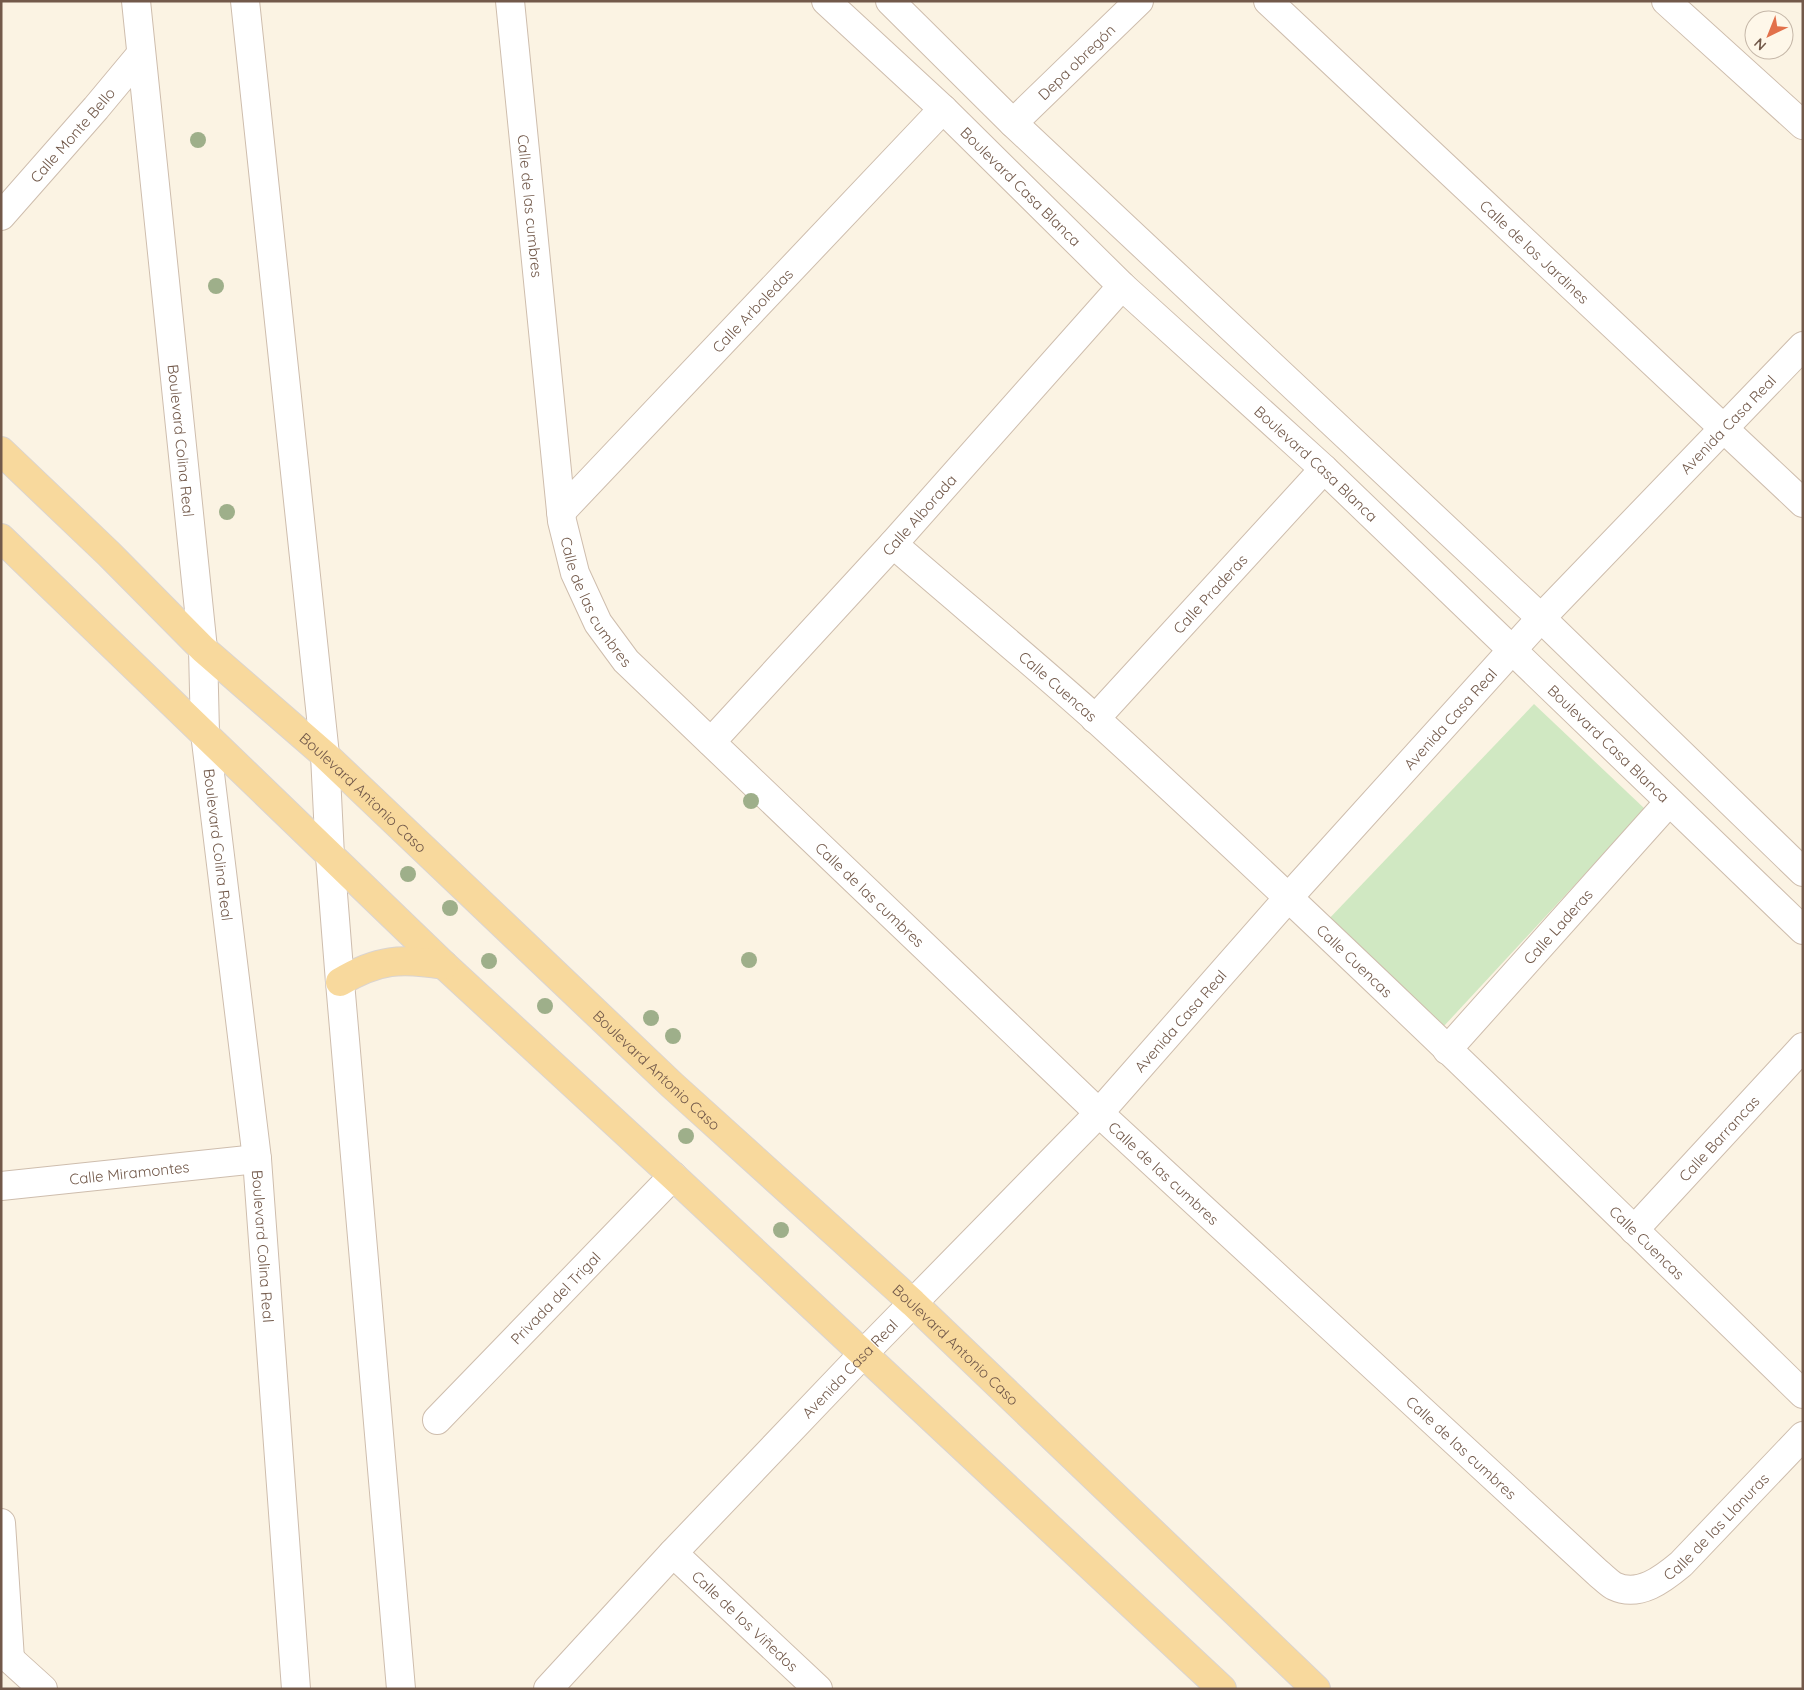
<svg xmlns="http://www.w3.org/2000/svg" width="1804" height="1690" font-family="Quicksand,sans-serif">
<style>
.green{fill:#d0e8c2}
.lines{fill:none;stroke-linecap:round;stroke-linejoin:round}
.minor-casing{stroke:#cebdad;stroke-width:30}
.major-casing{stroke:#dad4d0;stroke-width:30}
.minor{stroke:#fff;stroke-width:28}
.major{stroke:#f8d99d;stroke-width:28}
.tree{fill:#9eaf8a}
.labels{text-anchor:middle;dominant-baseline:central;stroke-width:5;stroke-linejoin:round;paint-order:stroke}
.street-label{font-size:15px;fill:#72594a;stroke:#fef7e9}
</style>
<rect width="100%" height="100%" fill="#fbf3e3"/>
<path class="green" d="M1534,704L1645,809L1444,1026L1326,922Z"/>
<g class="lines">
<defs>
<g id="minor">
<path id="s1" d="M136,1L203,649L205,733L257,1159L296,1689"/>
<path d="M245,1L325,755L330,856L340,982L401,1689"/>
<path id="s2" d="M510,1L562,521L575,573L598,623L626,661L1099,1113L1598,1573C1603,1577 1609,1583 1614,1586C1639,1598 1663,1579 1681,1564L1803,1436"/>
<path id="s3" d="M826,1L943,109L1122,286L1324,469L1803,930"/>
<path d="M890,1L1013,123L1541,618L1803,872"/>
<path id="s4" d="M1268,1L1803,503"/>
<path d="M1666,1L1803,125"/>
<path id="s5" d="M1013,123L1139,1"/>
<path id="s6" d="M1,216L96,108L141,54"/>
<path id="s7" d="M561,512L943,109"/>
<path id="s8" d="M893,544C961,603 1030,660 1097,720C1337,939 1570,1167 1803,1394"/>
<path id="s9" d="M1095,719L1324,469"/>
<path id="s10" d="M711,742L893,544L1122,286"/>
<path id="s11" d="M1447,1050L1669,802"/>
<path id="s12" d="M1,1186L257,1159"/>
<path id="s13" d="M1634,1230L1803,1047"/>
<path id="s14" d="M437,1420L673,1176"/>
<path d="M1,1523L10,1659"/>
<path id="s15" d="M673,1553L818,1689"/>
<path d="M1,1651L43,1689"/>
<path id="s16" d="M548,1689L673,1553L863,1354L1099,1113L1288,898L1541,618L1803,346"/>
</g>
<g id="major">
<path id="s17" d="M1,451L109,554L203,649L325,755L672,1085L913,1303L1316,1689"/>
<path d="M1,538L444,965L673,1176L1222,1689"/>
<path d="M340,982C378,959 401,958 444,965"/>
</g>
</defs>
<use href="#minor" class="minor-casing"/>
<use href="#major" class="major-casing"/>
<use href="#minor" class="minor"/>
<use href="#major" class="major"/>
</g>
<g class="tree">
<circle cx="198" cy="140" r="8"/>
<circle cx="216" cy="286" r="8"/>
<circle cx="227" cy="512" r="8"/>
<circle cx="751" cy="801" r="8"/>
<circle cx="408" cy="874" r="8"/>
<circle cx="450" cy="908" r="8"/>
<circle cx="749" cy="960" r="8"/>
<circle cx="489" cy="961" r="8"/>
<circle cx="545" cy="1006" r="8"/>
<circle cx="651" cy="1018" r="8"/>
<circle cx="673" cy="1036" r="8"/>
<circle cx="686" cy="1136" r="8"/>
<circle cx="781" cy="1230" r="8"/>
</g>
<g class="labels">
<g class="street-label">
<text stroke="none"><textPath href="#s5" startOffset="88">Depa obregón</textPath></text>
<text stroke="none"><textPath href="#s6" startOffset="108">Calle Monte Bello</textPath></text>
<text stroke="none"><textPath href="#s3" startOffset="269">Boulevard Casa Blanca</textPath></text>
<text stroke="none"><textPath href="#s2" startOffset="206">Calle de las cumbres</textPath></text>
<text stroke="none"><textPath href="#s4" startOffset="366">Calle de los Jardines</textPath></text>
<text stroke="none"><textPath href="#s7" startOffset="278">Calle Arboledas</textPath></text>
<text stroke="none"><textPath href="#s16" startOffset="1730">Avenida Casa Real</textPath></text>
<text stroke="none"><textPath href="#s1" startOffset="442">Boulevard Colina Real</textPath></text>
<text stroke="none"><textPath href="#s3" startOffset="674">Boulevard Casa Blanca</textPath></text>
<text stroke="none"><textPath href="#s10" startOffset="308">Calle Alborada</textPath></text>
<text stroke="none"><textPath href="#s9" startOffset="170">Calle Praderas</textPath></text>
<text stroke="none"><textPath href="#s2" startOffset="611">Calle de las cumbres</textPath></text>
<text stroke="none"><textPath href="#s8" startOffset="218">Calle Cuencas</textPath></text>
<text stroke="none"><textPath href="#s16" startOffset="1325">Avenida Casa Real</textPath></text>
<text stroke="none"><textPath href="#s3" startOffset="1079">Boulevard Casa Blanca</textPath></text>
<text stroke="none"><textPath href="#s17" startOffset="498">Boulevard Antonio Caso</textPath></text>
<text stroke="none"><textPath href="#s1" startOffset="848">Boulevard Colina Real</textPath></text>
<text stroke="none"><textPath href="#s2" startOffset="1016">Calle de las cumbres</textPath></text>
<text stroke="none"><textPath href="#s11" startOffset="166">Calle Laderas</textPath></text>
<text stroke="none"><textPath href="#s8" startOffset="622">Calle Cuencas</textPath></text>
<text stroke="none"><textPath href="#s16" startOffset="920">Avenida Casa Real</textPath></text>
<text stroke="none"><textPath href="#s17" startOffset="902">Boulevard Antonio Caso</textPath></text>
<text stroke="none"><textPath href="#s13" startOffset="125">Calle Barrancas</textPath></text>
<text stroke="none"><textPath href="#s12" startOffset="129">Calle Miramontes</textPath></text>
<text stroke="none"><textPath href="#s2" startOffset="1421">Calle de las cumbres</textPath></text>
<text stroke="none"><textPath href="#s8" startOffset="1028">Calle Cuencas</textPath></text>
<text stroke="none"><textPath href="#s1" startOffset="1252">Boulevard Colina Real</textPath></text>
<text stroke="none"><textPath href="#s14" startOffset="170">Privada del Trigal</textPath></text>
<text stroke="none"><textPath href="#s17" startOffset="1308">Boulevard Antonio Caso</textPath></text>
<text stroke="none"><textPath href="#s16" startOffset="440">Avenida Casa Real</textPath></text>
<text stroke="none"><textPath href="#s2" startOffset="1826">Calle de las cumbres</textPath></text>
<text stroke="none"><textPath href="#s2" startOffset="2158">Calle de las Llanuras</textPath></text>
<text stroke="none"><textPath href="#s15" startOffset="99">Calle de los Viñedos</textPath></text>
</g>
</g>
<rect width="1804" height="1690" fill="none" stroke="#72594a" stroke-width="5"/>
<g transform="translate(1769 35) rotate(223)"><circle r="24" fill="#fef7e9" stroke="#c6b8a9"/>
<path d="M0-4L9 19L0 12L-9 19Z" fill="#e2714b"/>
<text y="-8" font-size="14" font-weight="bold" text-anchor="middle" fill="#72594a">N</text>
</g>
</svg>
